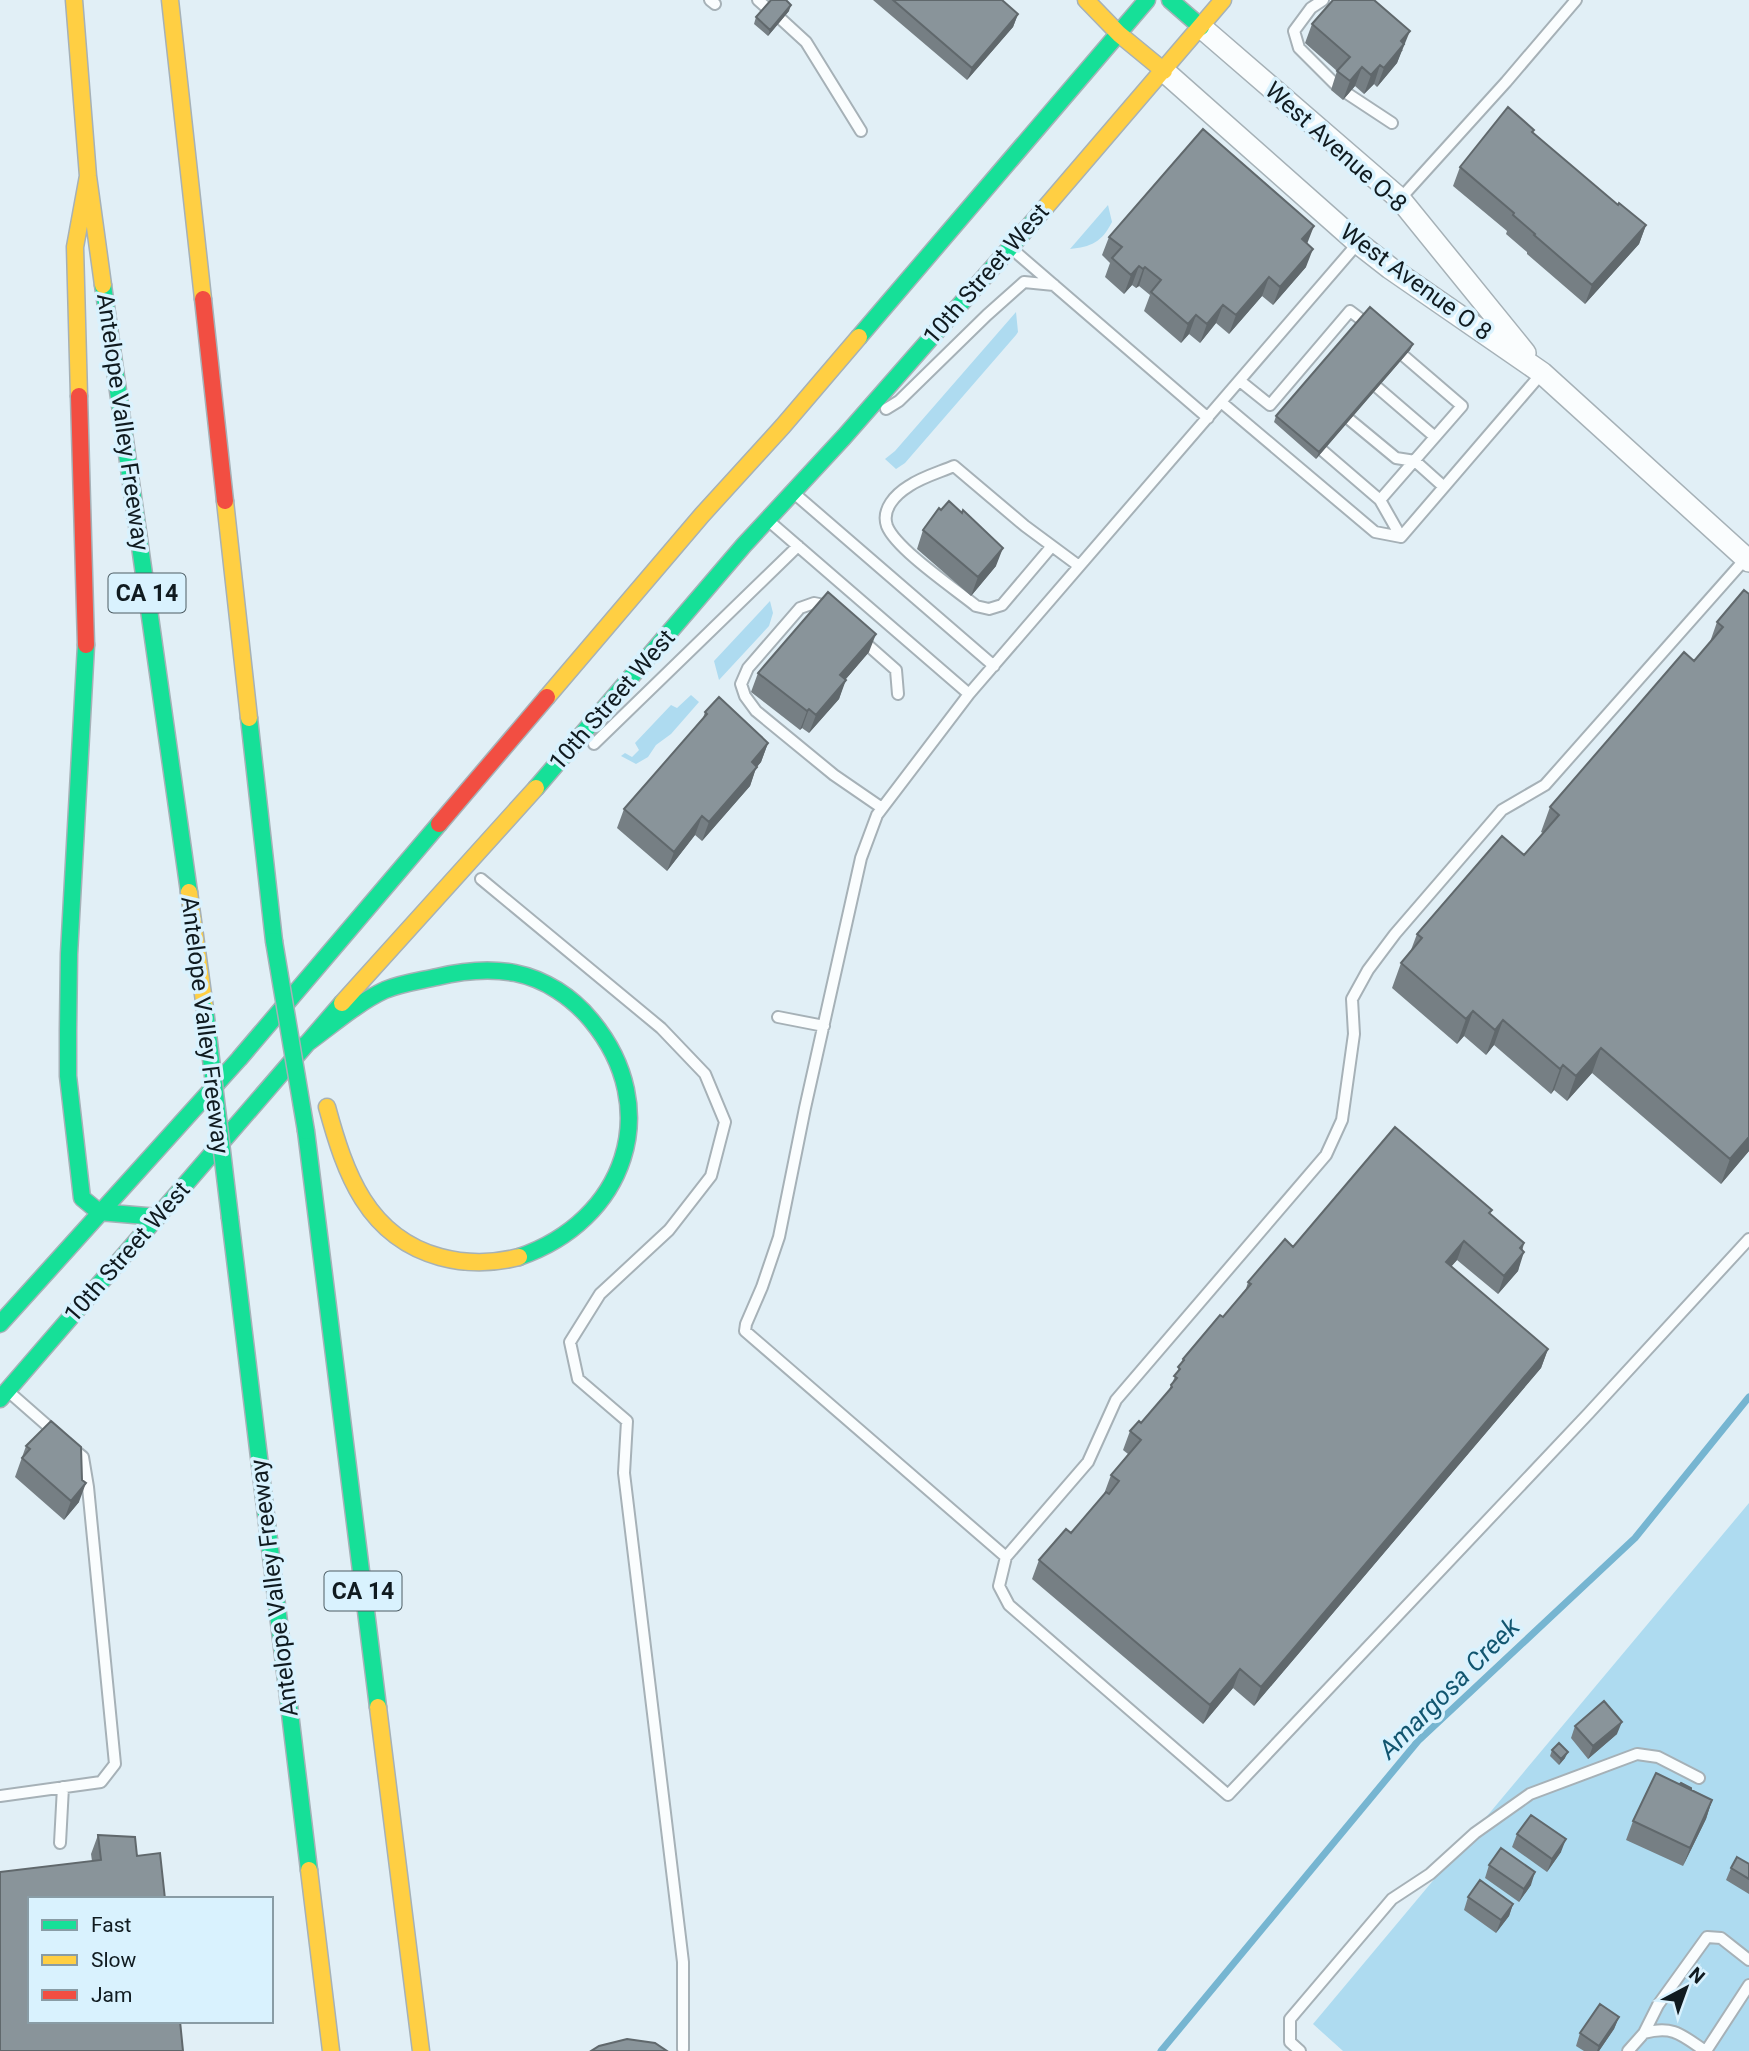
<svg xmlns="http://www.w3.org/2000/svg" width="1749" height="2051" font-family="Roboto,sans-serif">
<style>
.green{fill:#aedbf0}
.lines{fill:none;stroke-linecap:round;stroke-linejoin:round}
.stream{stroke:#76b5d1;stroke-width:7}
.lane-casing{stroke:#a6b1b7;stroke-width:14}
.street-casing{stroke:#a6b1b7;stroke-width:24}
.fast-casing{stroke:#a6b1b7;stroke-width:19}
.slow-casing{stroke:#a6b1b7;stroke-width:19}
.jam-casing{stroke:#a6b1b7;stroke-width:19}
.lane{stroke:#fafdfe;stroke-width:10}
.street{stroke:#fafdfe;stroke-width:21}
.fast{stroke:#16e098;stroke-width:16}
.slow{stroke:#ffcf43;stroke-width:16}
.jam{stroke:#f24e42;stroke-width:16}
.fast-bridge-casing{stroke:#a6b1b7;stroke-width:19;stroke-linecap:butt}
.fast-bridge{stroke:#16e098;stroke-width:16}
.wall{fill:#767f84}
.shaded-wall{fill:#60686c}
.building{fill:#89949a;stroke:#60686c;stroke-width:2}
.labels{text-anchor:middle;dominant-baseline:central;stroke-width:7;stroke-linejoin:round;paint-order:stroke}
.shield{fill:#d9f2fe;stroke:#4c5c63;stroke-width:2}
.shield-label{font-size:23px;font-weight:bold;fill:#101b20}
.street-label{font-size:24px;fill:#101b20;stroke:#d9f2fe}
.water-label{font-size:26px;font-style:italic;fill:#125670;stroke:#d9f2fe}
</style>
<rect width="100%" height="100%" fill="#e1eff6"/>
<path class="green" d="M1108,205L1112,222C1102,242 1091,247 1070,249Z
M1016,312L1018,332L1016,335L905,463L896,469L885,459L895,451Z
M770,601L773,613L769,626L719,680L714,661Z
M691,695L699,702L671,734L656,745L648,757L636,764L621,756L625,753L632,757L639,750L635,743L671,705L677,708Z
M1749,1503V2051H1343L1313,2024Z"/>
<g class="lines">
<path class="stream" d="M1161,2051L1418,1741L1635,1538L1749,1397"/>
<defs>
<path id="lane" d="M710,0L715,4
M758,0L767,8
M1323,0L1311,8L1294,31L1299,48L1335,84
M782,20L806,42L861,131
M1348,94L1392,123
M1400,199L1506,82L1576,0
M1358,243L969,694L877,815L861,858L805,1108L779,1237L762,1287L746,1324L745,1331L1006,1557L1088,1462L1116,1400L1326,1155L1342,1120L1354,1034L1352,999L1368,970L1395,934L1502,810L1545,785L1747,557
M1012,249L1208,418
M1240,381L1270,405L1350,311L1362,320
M1378,388L1435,437
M1221,402L1375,532L1401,537
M886,409L899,401L987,315L1024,282L1054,285
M1350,420L1396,458L1415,461L1444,487
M1323,451L1380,500L1401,537
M795,494L994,666
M1380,500L1462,406L1405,357
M770,522L969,694
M1401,537L1542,373
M1052,546L1002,605L989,609L976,606C955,589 896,549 887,526C881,509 896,494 909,486C922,477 940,472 954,466L1025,526L1079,566
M828,612L819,604L814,603L800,608L748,668L741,684L745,696L756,711L834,775L882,808
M862,640L896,670L898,694
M594,744L798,546
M481,879L661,1028L705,1074L725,1122L711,1176L669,1230L600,1294L570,1342L578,1379L627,1421L624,1473L683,1962V2049
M778,1017L824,1026
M9,1392L58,1435
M1006,1557L999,1586L1009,1605L1228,1795L1588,1414L1749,1239
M0,1796L101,1782L115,1764L88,1487L83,1457L72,1448
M60,1843L63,1787
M1644,2033C1673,2025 1682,2035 1705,2051
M1300,2051L1290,2042V2019L1392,1899L1430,1874L1475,1833L1530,1794L1637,1754L1658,1757L1699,1778
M1628,2051L1644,2033L1658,2005L1707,1937L1721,1938L1749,1960
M1706,2051L1749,1985"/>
<path id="street" d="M1201,27L1400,199L1525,353
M1164,71L1358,243L1390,268L1542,373L1749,561"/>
<path id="fast" d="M1170,0L1201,27
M103,285L189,892
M859,337L1147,0
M86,645L69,954L68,1031V1076L82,1198L99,1212L158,1217
M249,718L274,941
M536,788L744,545L844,437L1044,209
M302,1047C329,1028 355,1004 385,990C402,983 419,981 437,977C462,971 489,968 515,973C545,979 572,997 591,1020C665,1109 625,1221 519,1257
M306,1131L378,1707
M230,1218L309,1870
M0,1324L239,1059L439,824
M0,1399L342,1003"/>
<path id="slow" d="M74,0L88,176L103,285
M170,0L203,299
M1086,0L1119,34L1164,71
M1044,209L1223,0
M79,396L75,247L88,176
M225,501L249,718
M547,697L702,515L783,426L859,337
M189,892L205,1009
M342,1003L536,788
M327,1107C345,1173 367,1237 440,1257C466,1264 492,1264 519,1257
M378,1707L421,2051
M309,1870L331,2051"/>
<path id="jam" d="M203,299L225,501
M79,396L86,645
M439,824L547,697"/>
</defs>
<use href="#lane" class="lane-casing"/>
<use href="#street" class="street-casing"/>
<use href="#fast" class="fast-casing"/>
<use href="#slow" class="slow-casing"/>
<use href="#jam" class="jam-casing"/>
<use href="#lane" class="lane"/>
<use href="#street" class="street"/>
<use href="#fast" class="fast"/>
<use href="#slow" class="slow"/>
<use href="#jam" class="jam"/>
<defs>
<path id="fast-bridge" d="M274,941L306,1131
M205,1009L230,1218"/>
</defs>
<use href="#fast-bridge" class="fast-bridge-casing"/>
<use href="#fast-bridge" class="fast-bridge"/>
</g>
<path class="wall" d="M873,0H1002L1018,14L1013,27L967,80Z
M789,11L768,36L754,24L756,17Z
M1312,24L1403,50L1401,52L1397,63L1377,87L1374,84L1364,94L1355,86L1343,100L1331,90L1337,71L1305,43Z
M1533,133L1618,205L1646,225L1639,244L1585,304L1527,254V252L1506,234L1507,231L1453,186L1460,167Z
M1109,237L1308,244L1306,267L1273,305L1262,296L1229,334L1216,323L1200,343L1189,334L1181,343L1144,311L1150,295L1139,286L1136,288L1132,285L1124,294L1105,277L1110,263L1102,255Z
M1413,344L1410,350L1316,459L1274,422L1276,416Z
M923,530L996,566L971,596L917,549Z
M1749,594V1151L1721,1184L1592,1073L1567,1101L1554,1090L1551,1094L1494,1045L1486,1055L1464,1036L1457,1044L1392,988L1401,963L1411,950L1417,934L1524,855L1543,833L1541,832L1550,807L1694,661L1710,642L1717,622Z
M869,652L845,680L839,699L809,733L802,728L800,730L751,692L758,673Z
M705,712L768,743L761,762L756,768L750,786L702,841L695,835L667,871L617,828L624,809L703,718Z
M1490,1215L1524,1243L1518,1271L1498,1294L1457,1260L1451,1266L1548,1349L1541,1368L1254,1706L1233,1688L1203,1724L1032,1579L1039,1560L1071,1533L1104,1494L1111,1475L1128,1454L1123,1450L1130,1431L1141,1423L1168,1392L1183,1359L1223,1317L1245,1292L1248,1282L1293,1247Z
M26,1446L79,1502L64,1520L15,1477Z
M1575,1726L1617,1734L1588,1759L1571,1738Z
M1552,1750L1565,1758L1559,1765L1550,1756Z
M1691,1789L1712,1800L1706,1819L1683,1866L1626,1840L1633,1821Z
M1517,1834L1561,1852L1547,1872L1512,1847Z
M98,1835L137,1856L92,1861L91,1854Z
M1749,1864V1894L1726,1880L1731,1868Z
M1489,1865L1531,1885L1519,1902L1485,1878Z
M1468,1897L1513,1904L1509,1916L1496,1933L1464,1910Z
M1619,2017L1614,2029L1599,2051H1584L1576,2046L1580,2033Z"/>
<path class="shaded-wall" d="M791,5L789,11L768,36L770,30Z
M1018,14L1013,27L967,80L972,68Z
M1410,31L1397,63L1377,87L1384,68L1401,41Z
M1380,65L1374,84L1364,94L1371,75Z
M1362,67L1355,86L1343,100L1350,81Z
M1646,225L1639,244L1585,304L1592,285Z
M1314,226L1307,244L1302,239Z
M1313,249L1306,267L1273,305L1280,287Z
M1139,266L1132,285L1124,294L1131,275Z
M1145,267L1139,286L1136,288L1143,269Z
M1269,277L1262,296L1229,334L1236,315Z
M1223,305L1216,323L1200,343L1207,324Z
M1196,315L1189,334L1181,343L1188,324Z
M1413,344L1410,350L1316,459L1319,452Z
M1003,548L996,566L971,596L978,577Z
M876,634L869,652L833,694L840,675Z
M846,680L839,699L809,733L816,715Z
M809,709L802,728L800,730L807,711Z
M768,743L761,762L756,768L750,786L702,841L709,822L752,762Z
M702,816L695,835L667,871L674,852Z
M1473,1011L1464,1036L1457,1044L1466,1019Z
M1503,1020L1494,1045L1486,1055L1495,1030Z
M1601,1048L1592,1073L1567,1101L1576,1076Z
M1563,1065L1554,1090L1551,1094L1560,1069Z
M1749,1137V1151L1721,1184L1730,1159Z
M1464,1241L1457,1260L1439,1281L1446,1262Z
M1524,1243L1518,1260L1524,1252L1518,1271L1498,1294L1504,1276L1520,1248Z
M1548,1349L1541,1368L1254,1706L1261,1687Z
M86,1483L79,1502L64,1520L71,1501Z
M1240,1669L1233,1688L1203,1724L1210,1705Z
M1622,1722L1617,1734L1588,1759L1593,1746Z
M1568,1752L1565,1758L1559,1765L1561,1759Z
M1712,1800L1706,1819L1683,1866L1690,1848Z
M1566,1839L1561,1852L1547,1872L1552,1859Z
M1535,1872L1531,1885L1519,1902L1524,1889Z
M1513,1904L1509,1916L1496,1933L1501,1920Z
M1619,2017L1614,2029L1599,2051H1597L1599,2046Z"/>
<path class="building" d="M771,0H786L791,5L770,30L756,17Z
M893,0H1002L1018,14L972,68Z
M1333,0H1374L1410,31L1401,41L1404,44L1384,68L1380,65L1371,75L1362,67L1350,81L1337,71L1350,57L1312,24Z
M1508,107L1534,130L1532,132L1618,205L1619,203L1646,225L1592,285L1534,235L1535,234L1513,215L1514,213L1460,167Z
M1203,129L1314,226L1302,239L1313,249L1280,287L1269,277L1236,315L1223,305L1207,324L1196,315L1188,324L1151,292L1161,280L1145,267L1143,269L1139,266L1131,275L1112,258L1122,247L1109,237Z
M1370,307L1413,344L1319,452L1276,416Z
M949,501L962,513L963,510L1003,548L978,577L923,530L939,508L941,510Z
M1744,590L1749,594V1137L1730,1159L1601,1048L1576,1076L1563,1065L1560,1069L1503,1020L1495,1030L1473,1011L1466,1019L1401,963L1422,938L1417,934L1502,836L1524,855L1559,815L1550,807L1684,652L1694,661L1723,627L1717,622Z
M828,592L876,634L840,675L846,680L816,715L809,709L807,711L758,673Z
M719,697L768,743L752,762L757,767L709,822L702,816L674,852L624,809L707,714L705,712Z
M1395,1127L1492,1210L1489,1213L1524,1243L1520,1248L1524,1252L1504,1276L1464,1241L1446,1262L1548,1349L1261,1687L1240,1669L1210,1705L1039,1560L1066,1529L1071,1533L1106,1492L1109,1494L1119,1481L1111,1475L1141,1440L1130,1431L1139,1421L1141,1423L1172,1387L1171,1385L1177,1378L1174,1376L1180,1369L1178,1367L1184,1360L1183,1359L1220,1315L1223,1317L1251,1284L1248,1282L1285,1239L1293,1247Z
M51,1421L81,1447L82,1480L86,1483L71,1501L22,1458L30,1449L26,1446Z
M1604,1701L1622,1722L1593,1746L1575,1726Z
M1559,1743L1568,1752L1561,1759L1552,1750Z
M1656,1773L1712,1800L1690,1848L1633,1821Z
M1681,1783L1691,1788V1789L1680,1784Z
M1531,1815L1566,1839L1552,1859L1517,1834Z
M98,1835L135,1837L137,1856L160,1853L165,1899H30V2021H180L183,2051H0V1872L101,1860Z
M1501,1848L1535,1872L1524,1889L1489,1865Z
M1737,1857L1749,1864V1879L1731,1868Z
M1480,1880L1513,1904L1501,1920L1468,1897Z
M1600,2004L1619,2017L1599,2046L1580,2033Z
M627,2039L655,2043L667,2051H591L599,2046Z"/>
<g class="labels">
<g class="shield">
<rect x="108.5" y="573.5" width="77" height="39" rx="5"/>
<rect x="324.5" y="1571.5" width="77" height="39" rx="5"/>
</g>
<g class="shield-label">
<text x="147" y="593">CA 14</text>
<text x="363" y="1591">CA 14</text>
</g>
<g class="street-label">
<text transform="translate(1336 147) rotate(42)">West Avenue O-8</text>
<text transform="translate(986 274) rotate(-49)">10th Street West</text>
<text transform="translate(1416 282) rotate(36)">West Avenue O 8</text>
<text transform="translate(123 422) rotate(82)">Antelope Valley Freeway</text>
<text transform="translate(612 700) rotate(-49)">10th Street West</text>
<text transform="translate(205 1025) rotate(83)">Antelope Valley Freeway</text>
<text transform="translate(127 1252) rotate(-49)">10th Street West</text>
<text transform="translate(274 1588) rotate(-97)">Antelope Valley Freeway</text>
</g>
<g class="water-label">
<text transform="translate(1449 1688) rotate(-45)">Amargosa Creek</text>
</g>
</g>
<rect x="28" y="1897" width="245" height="126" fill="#d9f2fe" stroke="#899ca5" stroke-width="2"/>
<rect x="42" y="1920" width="35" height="10" fill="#16e098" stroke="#899ca5" stroke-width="2"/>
<text x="91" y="1932" font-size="21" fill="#101b20">Fast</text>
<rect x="42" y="1955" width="35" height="10" fill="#ffcf43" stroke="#899ca5" stroke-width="2"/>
<text x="91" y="1967" font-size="21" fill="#101b20">Slow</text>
<rect x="42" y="1990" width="35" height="10" fill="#f24e42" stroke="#899ca5" stroke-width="2"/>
<text x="91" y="2002" font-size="21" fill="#101b20">Jam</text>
<g transform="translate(1686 1988) rotate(41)" stroke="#d9f2fe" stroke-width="5" paint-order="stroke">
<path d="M0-5L12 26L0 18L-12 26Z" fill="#101b20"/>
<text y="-10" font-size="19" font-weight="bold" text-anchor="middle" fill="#101b20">N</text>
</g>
</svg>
